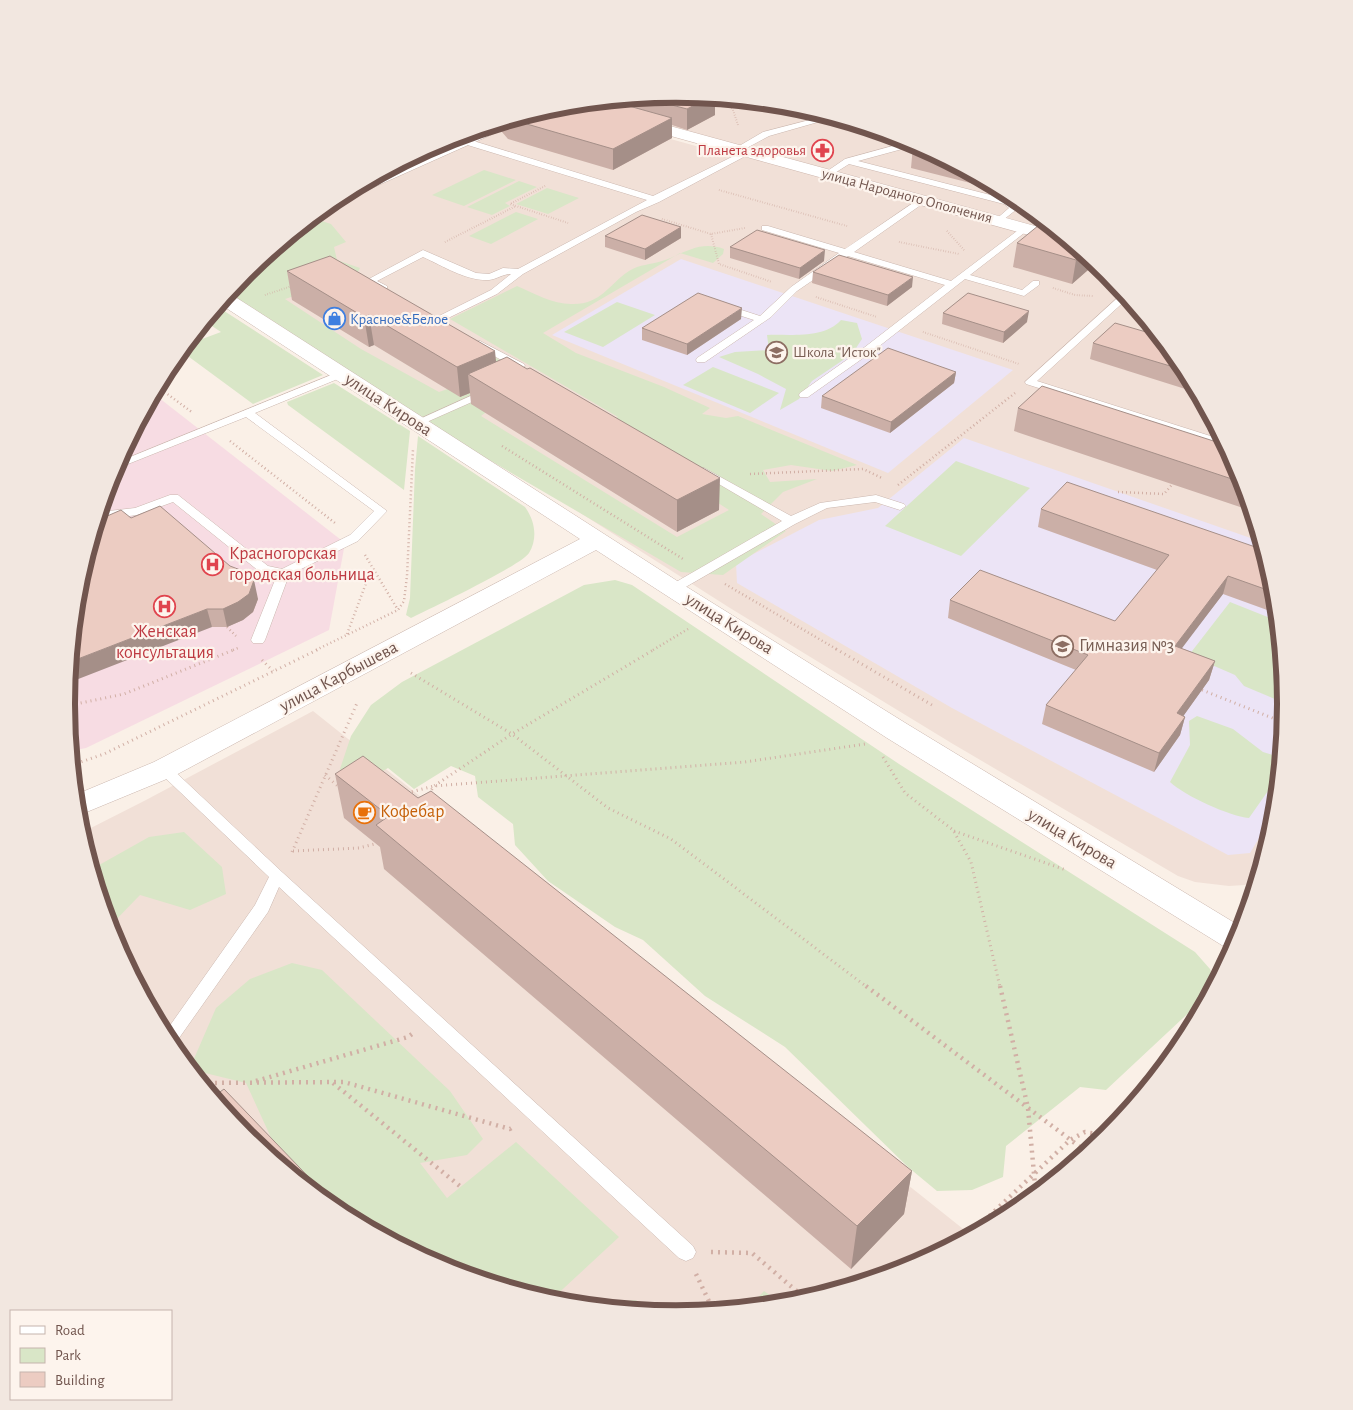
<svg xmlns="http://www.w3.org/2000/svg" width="1353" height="1410" font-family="'Alegreya Sans',sans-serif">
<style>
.residential{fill:#f1e0d7}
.education{fill:#ece4f6}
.medical{fill:#f7dce3}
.green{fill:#d9e6c7}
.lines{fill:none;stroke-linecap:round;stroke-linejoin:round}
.service-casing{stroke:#cbb7af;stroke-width:1}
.tertiary-casing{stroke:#cbb7af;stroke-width:1}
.secondary-casing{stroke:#cfb8af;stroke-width:1}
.path-far3{stroke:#d1afa5;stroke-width:2;stroke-dasharray:0.5 2;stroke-linecap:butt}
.path-far2{stroke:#d1afa5;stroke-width:2.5;stroke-dasharray:1 3;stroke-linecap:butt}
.path-far1{stroke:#d1afa5;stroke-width:3;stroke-dasharray:1 4;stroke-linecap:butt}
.path{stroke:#d1afa5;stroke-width:4.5;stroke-dasharray:2 5;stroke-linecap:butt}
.service{fill:#fff;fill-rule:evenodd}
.tertiary{fill:#fff;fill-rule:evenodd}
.secondary{fill:#fff;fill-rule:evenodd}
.wall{fill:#cbafa7}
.shaded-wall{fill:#a58f88}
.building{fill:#ecccc2;stroke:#a58f88}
.labels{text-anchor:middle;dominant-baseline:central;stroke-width:4.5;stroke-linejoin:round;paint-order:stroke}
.far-health-label{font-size:15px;fill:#be3a42;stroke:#fdf4ed;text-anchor:end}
.far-street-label{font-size:15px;fill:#71554e;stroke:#fdf4ed}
.far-shop-label{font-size:15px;fill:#366cbe;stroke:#fdf4ed;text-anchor:start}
.far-education-label{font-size:15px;fill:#785e54;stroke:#fdf4ed;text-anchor:start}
.street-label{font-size:18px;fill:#71554e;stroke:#fdf4ed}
.health-label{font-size:18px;fill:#be3a42;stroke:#fdf4ed;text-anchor:start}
.education-label{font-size:18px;fill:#785e54;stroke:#fdf4ed;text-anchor:start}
.food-label{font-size:18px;fill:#c56008;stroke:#fdf4ed;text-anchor:start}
.rim{fill:none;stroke:#71554e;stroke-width:6}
</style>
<rect width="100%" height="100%" fill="#faf0e7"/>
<path class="residential" d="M677,95L796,107L910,141L1016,198L1056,231L613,111Z
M539,113L667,138L703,148L736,153L1075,247L1108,274L1184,366L1240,472L1275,586L1287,705L1275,824L1259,878L1245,885L1229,886L1195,882L1178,876L953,744L730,608L231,291L245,273L324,209Z
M313,711L972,1236L910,1269L795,1304L676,1315L557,1303L443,1269L245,1136L169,1044L113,938L81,833L146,800Z"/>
<path class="education" d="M681,259L1013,370L888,473L552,335Z
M964,438L1262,542L1275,586L1287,705L1276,810L1250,853L1228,855L952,708L737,583L736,563L819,520L878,508Z"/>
<path class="medical" d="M154,394L345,543L329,630L86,748L71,751L66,705L78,586L113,471Z"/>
<path class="green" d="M484,170L516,180L464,206L432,195Z
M519,181L537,187L505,203L510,206L492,215L467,207Z
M547,188L579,198L548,214L516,204Z
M516,212L538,219L491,244L469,236Z
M316,219L331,224L346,242L334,247L337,260L360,268L356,276L285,299L361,349L439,392L490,374L439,324L569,401L502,400L481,416L677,537L729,510L598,426L618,417L450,319L517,286C533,293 553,304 571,304C601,305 608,285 629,271C640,264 650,265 662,261C684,254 699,240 724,249L723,254L713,263L680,253L543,333L576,353L664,387L710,408L702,414L726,418L738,416L857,465L832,471L791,465L763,470L770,482L817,479L783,492L761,514L786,531L723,575L681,572L438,430L235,298L233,289L245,273L307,223Z
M617,302L655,315L603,347L564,332Z
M218,307L323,375L253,404L181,351L186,345L221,332L206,322Z
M841,320L857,323L862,339L852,354L812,381L799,399L780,410L786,389L758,374L719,357L735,352L769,350L767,335C792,334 824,339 841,320Z
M713,367L779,393L750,413L683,385Z
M334,383L410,431L404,490L288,405L287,402Z
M418,436L525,507C535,521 538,538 529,553C522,565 430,609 411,618L406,615L410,598L415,469Z
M956,461L1030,488L961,556L885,526Z
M615,580L632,585L899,764L1195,952L1210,969L1216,984L1213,990L1106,1090L1080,1087L1006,1146L1003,1177L972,1190L937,1191L908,1167L785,1047L705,996L643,940L615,927L548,881L515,845L513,824L478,797L475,776L451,766L414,789L388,768L352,789L342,778L340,769L351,736L371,705L402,682L584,585Z
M1230,602L1278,621L1287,704L1244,686L1235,675L1189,655Z
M1197,716L1233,729L1263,752L1282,758L1280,774L1249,818C1229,816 1185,796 1170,782L1190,745L1189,721Z
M184,832L222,867L226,894L190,910L140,895L109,927L92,869L149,837Z
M292,963L322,970L450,1091L483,1139L467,1155L420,1163L447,1198L516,1142L619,1237L550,1301L443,1269L337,1212L279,1155L246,1083L205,1073L193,1061L216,1008L250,979Z
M1185,1043L1108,1137L1044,1189L1043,1180L1087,1140Z
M764,1291L784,1305L748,1308Z
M636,1300L649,1313L582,1306Z"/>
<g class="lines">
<defs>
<path id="service" d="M825,116L832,118L769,136L741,151L734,149L763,132Z
M461,139H467L653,196L746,150L753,152L659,202L636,212L523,274L497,294L438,323L435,322V318L491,290L511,274C503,274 497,279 489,280C466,281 443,266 423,257L377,281L387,286V290H381L365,281L423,250L476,273L489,274L503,268L518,269L647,200L461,143Z
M911,141L917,145L858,161L1010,200L1016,203L1017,209L998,224L994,221L1009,208L1004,204L849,164L830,176L823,174L845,159Z
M922,197L926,200L925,202L854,252L951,281L1025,225L1028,226V230L970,275L1022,290L1033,281H1039V285L1024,296L965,279L873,351L808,397H800L799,395L800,393L865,347L945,285L848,256L797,291L771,317L705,362H697L696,360L697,358L754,320L720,309V305H726L760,316L791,287L839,253L762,230V226H768L845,249Z
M1124,292L1128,298L1037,381L1223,440L1227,447L1026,384L1025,382Z
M480,341L524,364L525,366L520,369L516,368L476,346V342Z
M341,371L346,374L345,376L255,413L387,511L358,541L289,575L265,640L263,643H253L251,640L277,575L260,572L173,502L137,515L99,520L100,512L135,508L170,495H178L268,566L282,569L350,535L374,511L246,417L113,470L118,462Z
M486,389L491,392L490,394L420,425H412L411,423Z
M704,468L791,516L820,503L876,495L904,504L906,506L900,510L875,502L827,508L795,524L677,592H669L667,589L669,586L782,521L700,473L698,471Z
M164,764L169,766L282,872L693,1246L696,1252L693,1258L686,1261L679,1258L279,887L268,912L172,1048L164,1034L255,905L269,877L159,772L157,769L159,766Z"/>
<path id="tertiary" d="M513,120L515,122L513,125L354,196L348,197L342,195L412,158L466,134Z
M229,293L682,584L907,724L1243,928L1233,952L887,738L596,550L174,776L77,816L75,795L154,762L580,539L220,304Z"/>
<path id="secondary" d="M637,117L1057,232L1072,244H1061L631,125L629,122L631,119Z"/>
</defs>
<use href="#service" class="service-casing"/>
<use href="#tertiary" class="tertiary-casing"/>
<use href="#secondary" class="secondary-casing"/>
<path class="path-far3" d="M723,99L733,110L738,125
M545,186L510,204L568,223
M719,190L847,226
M662,219L711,234L745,228
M947,231L964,250
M711,234L719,264L772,282
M445,242L516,206
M899,242L959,254
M1053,288L1075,295L1093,296
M265,295L292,286
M816,297L877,317
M923,332L1019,364"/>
<path class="path-far2" d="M158,387L193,413
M230,441L335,523
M502,446L683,559
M750,474L863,469L882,478
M898,485L1015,393
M1118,492L1164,494L1175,481
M365,555L398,610
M725,584L838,650
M227,627L236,636
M347,634L372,567
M233,650L238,648
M316,650L398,610L404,601L407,576L413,449
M653,650L688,629"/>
<path class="path-far1" d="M836,649L932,705
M262,660L273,671
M411,673L512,734L608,808L671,839L867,987
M1202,690L1285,723
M66,706L124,694L236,649
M883,757L905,793L953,830L971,862L1000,987
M72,765L104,754L319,649
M325,775L340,788
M407,793L434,786L745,762L865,744
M429,794L434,786L512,734L655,649
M954,831L1066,870
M293,851L359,848L378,843
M292,852L357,703"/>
<path class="path" d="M866,986L1088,1153
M1000,986L1028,1108L1036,1196
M256,1081L408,1037L412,1034
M201,1083L344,1082L510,1129L513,1127
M333,1083L461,1187
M964,1240L1070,1140L1085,1132L1109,1136
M711,1252L752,1253L807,1300
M696,1274L714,1312"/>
<use href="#service" class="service"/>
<use href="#tertiary" class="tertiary"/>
<use href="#secondary" class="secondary"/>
</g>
<path class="wall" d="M677,95L715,99V115L687,130L672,125V138L613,170L508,139L502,132L501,124L558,106Z
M916,144L1006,192L911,168L913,146Z
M681,227V238L645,260L605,247V236Z
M1017,243L1096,263L1072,284L1013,267Z
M730,247L824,261L799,279L730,258Z
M287,271L496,362L719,510L677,532L471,404L470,393L460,397L374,345L369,347L292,300Z
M813,272L912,287L887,306L812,283Z
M943,313L1027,322L1003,343L942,324Z
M741,319L687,355L642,340V328Z
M1093,343L1184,366L1198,393L1090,359Z
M956,372L954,383L890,433L821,408L822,396Z
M1018,408L1240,472L1252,511L1014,431Z
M1041,509L1275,586L1278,614L1223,594L1181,648L1215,661L1209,680L1183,716L1185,717L1180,735L1154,772L1042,724L1046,705L1076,670L948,618L950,600L1115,621L1157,570L1038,527Z
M131,518L258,599L253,612L243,620L227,627H212Z
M335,774L418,798L912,1171L904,1214L851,1269L384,869L380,847L344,818Z"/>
<path class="shaded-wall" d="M708,98L715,99V115L687,130V109Z
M672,118V138L613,170V149Z
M681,227V238L645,260V249Z
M825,250L824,261L799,279L800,268Z
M1083,253L1096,263L1072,284L1076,260Z
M913,277L912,287L887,306L888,295Z
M742,308L741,319L687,355V344Z
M1029,311L1027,322L1003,343L1004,332Z
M369,315L374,345L369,347L364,317Z
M495,351L498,381L468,374L470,393L460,397L457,367Z
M956,372L954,383L890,433L891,422Z
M720,478L719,510L677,532V500Z
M1228,576L1223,594L1170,664L1175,646Z
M254,580L258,599L253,612L243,620L227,627L223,609Z
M207,609L212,627L68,683L70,662Z
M1215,661L1209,680L1172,732L1177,713Z
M1185,717L1180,735L1154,772L1159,753Z
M912,1171L904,1214L851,1269L857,1226Z"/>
<path class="building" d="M677,95L708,98L687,109L645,98Z
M611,101L672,118L613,149L513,120L558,106Z
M916,144L924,149L913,146Z
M642,215L681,227L645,249L605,236Z
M1044,221L1083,253L1076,260L1017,243Z
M757,230L825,250L800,268L730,247Z
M839,255L913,277L888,295L813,272Z
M330,256L495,351L457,367L369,315L364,317L287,271Z
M698,293L742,308L687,344L642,328Z
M968,293L1029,311L1004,332L943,313Z
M1115,323L1160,336L1184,366L1187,371L1093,343Z
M888,348L956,372L891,422L822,396Z
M507,357L527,369L530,368L720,478L677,500L468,374Z
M1042,386L1226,445L1240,472L1244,483L1018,408Z
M1067,482L1264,550L1275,586L1276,593L1228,576L1175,646L1215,661L1177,713L1185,717L1159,753L1046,705L1088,655L950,600L980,570L1115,621L1169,555L1041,509Z
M160,506L230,566L243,571L254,580L249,594L238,602L223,609H207L70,662L78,586L98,520L121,510L131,518Z
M363,756L418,798L431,791L912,1171L857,1226L376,825L389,816L335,774Z
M224,1089L349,1219L337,1212L245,1136L213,1097Z"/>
<defs>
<symbol id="pharmacy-ring" viewBox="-11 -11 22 22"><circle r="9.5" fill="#fdf4ed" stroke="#e0444e" stroke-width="1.5"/><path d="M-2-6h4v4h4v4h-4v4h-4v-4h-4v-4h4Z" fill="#e0444e"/></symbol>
<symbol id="shop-ring" viewBox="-11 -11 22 22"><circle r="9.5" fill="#fdf4ed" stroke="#3f7fe0" stroke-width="1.5"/><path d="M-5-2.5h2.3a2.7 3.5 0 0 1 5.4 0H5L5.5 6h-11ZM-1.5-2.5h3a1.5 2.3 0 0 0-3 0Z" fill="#3f7fe0"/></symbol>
<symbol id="school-ring" viewBox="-11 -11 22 22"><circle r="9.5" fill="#fdf4ed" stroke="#8d6e63" stroke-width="1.5"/><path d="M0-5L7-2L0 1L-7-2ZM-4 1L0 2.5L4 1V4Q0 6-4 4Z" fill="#8d6e63"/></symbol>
<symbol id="hospital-ring" viewBox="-11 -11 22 22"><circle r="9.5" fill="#fdf4ed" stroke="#e0444e" stroke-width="1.5"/><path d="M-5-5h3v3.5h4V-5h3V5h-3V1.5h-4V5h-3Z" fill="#e0444e"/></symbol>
<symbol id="cafe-ring" viewBox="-11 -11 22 22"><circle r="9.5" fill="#fdf4ed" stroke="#e8710a" stroke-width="1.5"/><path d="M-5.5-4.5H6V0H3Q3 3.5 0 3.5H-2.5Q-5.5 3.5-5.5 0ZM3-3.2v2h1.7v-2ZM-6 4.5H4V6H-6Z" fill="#e8710a"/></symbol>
</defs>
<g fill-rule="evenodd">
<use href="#pharmacy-ring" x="810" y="138" width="25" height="25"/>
<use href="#shop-ring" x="322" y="306" width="25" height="25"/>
<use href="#school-ring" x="764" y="340" width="25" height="25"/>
<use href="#hospital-ring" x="200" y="552" width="25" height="25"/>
<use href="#hospital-ring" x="152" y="594" width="25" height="25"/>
<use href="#school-ring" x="1050" y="634" width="25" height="25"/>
<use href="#cafe-ring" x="352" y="800" width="25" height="25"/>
</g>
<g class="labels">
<g class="far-health-label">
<text x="806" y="150">Планета здоровья</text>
</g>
<g class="far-street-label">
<text transform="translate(907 196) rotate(15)">улица Народного Ополчения</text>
</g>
<g class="far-shop-label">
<text x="350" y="319">Красное&amp;Белое</text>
</g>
<g class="far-education-label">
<text x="793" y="352">Школа "Исток"</text>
</g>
<g class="street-label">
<text transform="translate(388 405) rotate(33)">улица Кирова</text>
<text transform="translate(729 624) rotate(32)">улица Кирова</text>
<text transform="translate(339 677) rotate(-28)">улица Карбышева</text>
<text transform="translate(1072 839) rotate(31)">улица Кирова</text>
</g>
<g class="health-label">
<text x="229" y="554">Красногорская<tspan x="229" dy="21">городская больница</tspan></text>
<text x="165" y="632" text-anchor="middle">Женская<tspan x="165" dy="21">консультация</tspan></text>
</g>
<g class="education-label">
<text x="1079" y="646">Гимназия №3</text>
</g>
<g class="food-label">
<text x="380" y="812">Кофебар</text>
</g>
</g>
<path d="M0 0H1353V1410H0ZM75 704a601 601 0 1 1 1202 0a601 601 0 1 1-1202 0Z" fill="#f2e7e0" fill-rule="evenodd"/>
<path class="rim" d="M75 704a601 601 0 1 1 1202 0a601 601 0 1 1-1202 0Z"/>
<rect x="10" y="1310" width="162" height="90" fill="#fdf4ed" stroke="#c5b4ad"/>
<rect x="20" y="1326" width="25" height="8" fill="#ffffff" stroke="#c5b4ad"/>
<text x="55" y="1335" font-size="15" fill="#71554e">Road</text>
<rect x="20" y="1348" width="25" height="15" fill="#d9e6c7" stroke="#c5b4ad"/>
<text x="55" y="1360" font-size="15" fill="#71554e">Park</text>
<rect x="20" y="1372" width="25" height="15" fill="#ecccc2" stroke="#c5b4ad"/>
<text x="55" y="1385" font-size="15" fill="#71554e">Building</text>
</svg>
